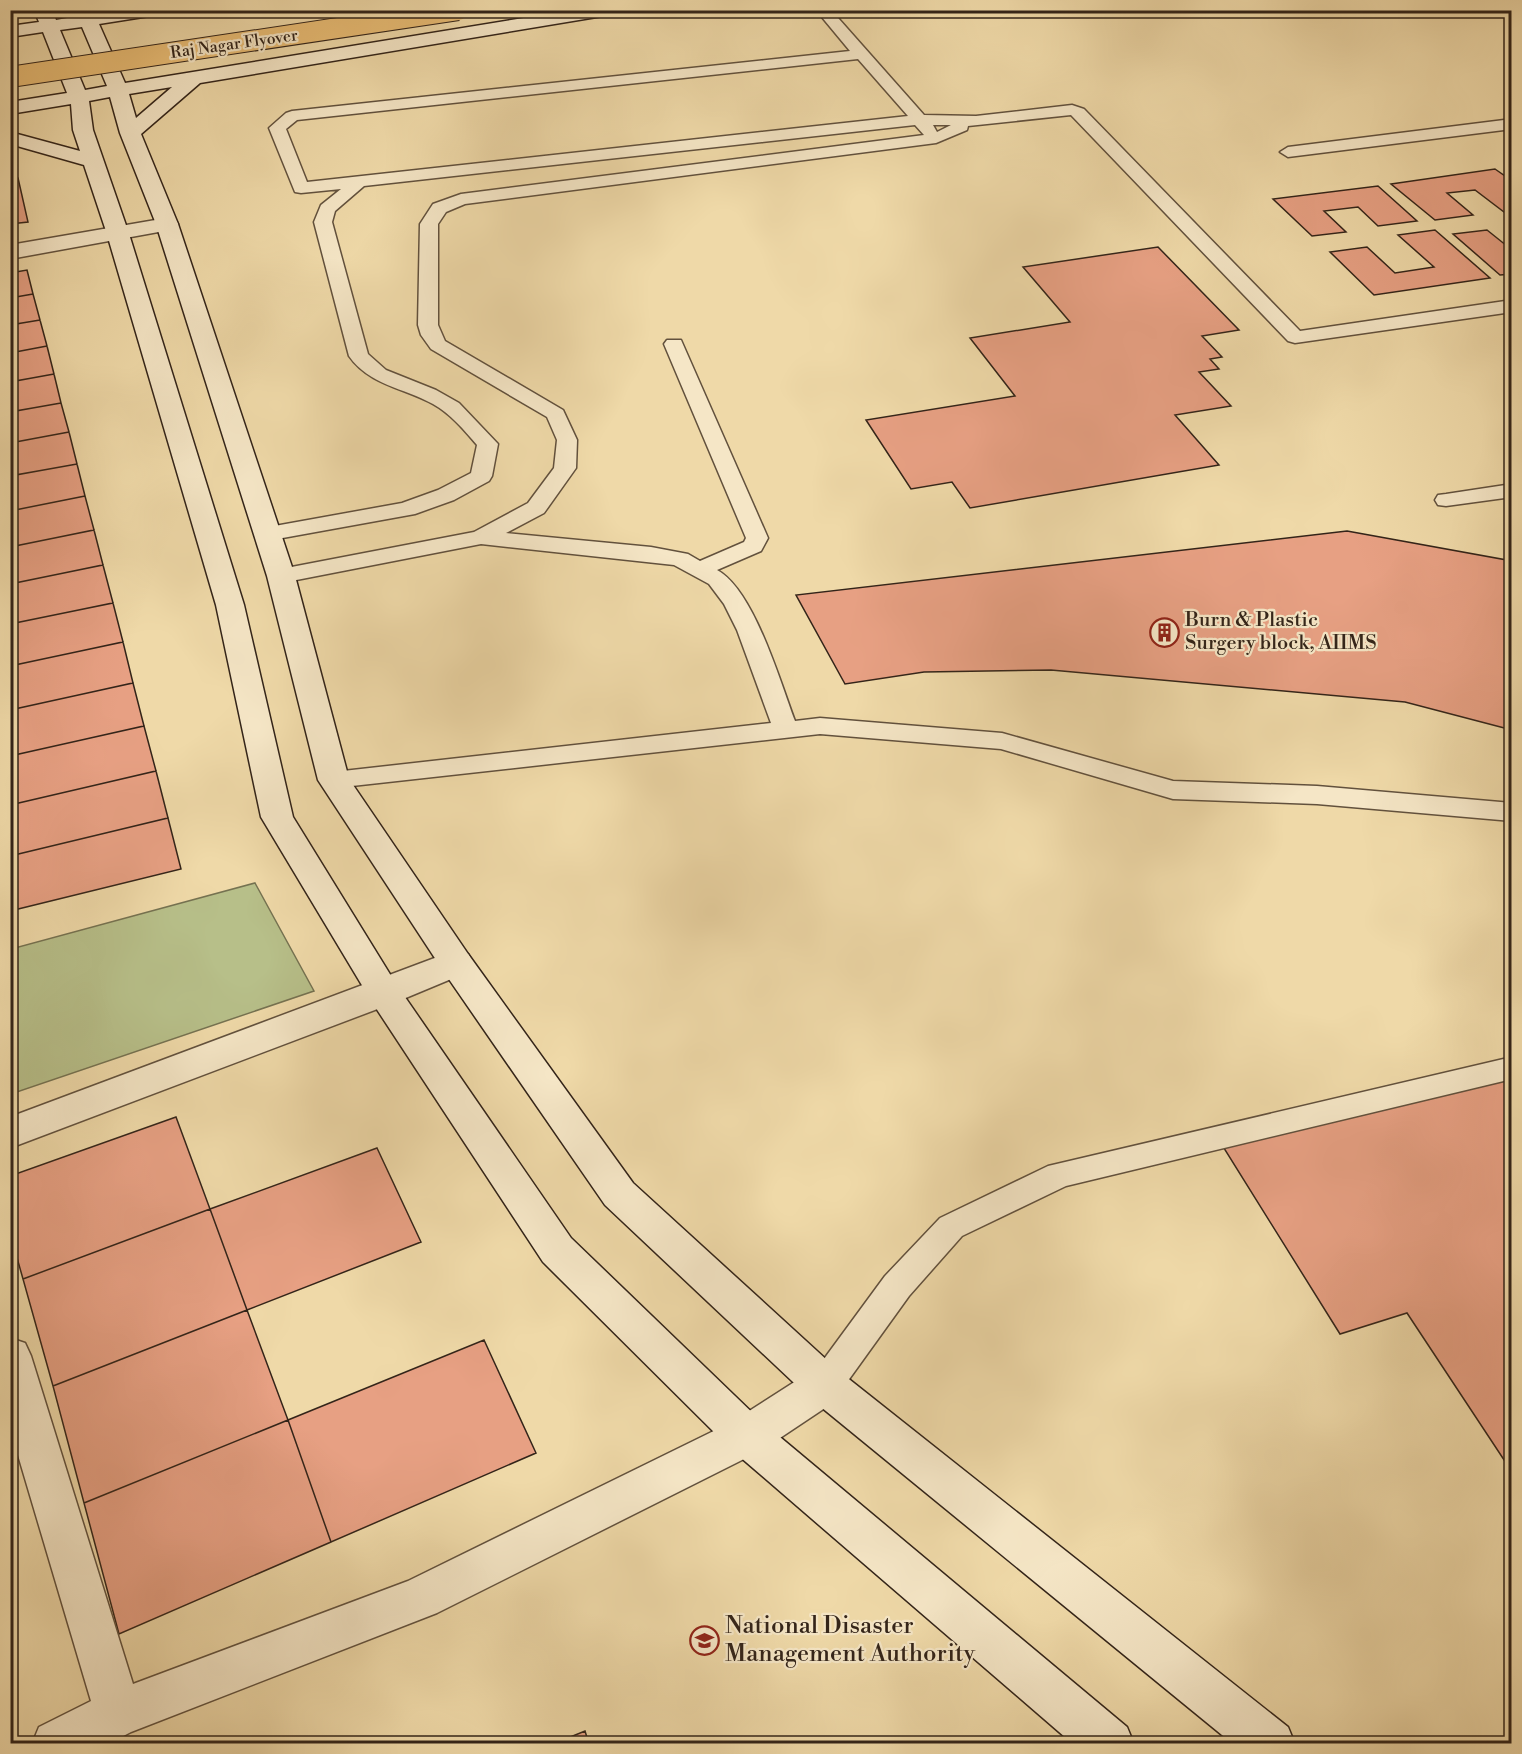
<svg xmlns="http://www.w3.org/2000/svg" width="1522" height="1754" font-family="'Libre Bodoni',serif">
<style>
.green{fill:#b7bf89;stroke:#757251;stroke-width:1.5}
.building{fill:#e7a083;stroke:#332419;stroke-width:1.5}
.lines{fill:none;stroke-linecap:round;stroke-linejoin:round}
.lane-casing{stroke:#62513d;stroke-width:3}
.street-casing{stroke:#62513d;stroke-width:3}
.secondary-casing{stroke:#332419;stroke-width:3}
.lane{fill:#f5e6c6;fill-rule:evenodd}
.street{fill:#f5e6c6;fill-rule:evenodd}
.secondary{fill:#f5e6c6;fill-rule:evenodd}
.primary-bridge-casing{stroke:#332419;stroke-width:22;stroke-linecap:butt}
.primary-bridge{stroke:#e8bc74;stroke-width:20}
.labels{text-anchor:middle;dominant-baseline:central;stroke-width:4.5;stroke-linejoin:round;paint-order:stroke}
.far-street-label{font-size:16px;fill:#332419;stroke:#f5e6c6}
.poi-label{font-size:20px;fill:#332419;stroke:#f5e6c6;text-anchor:start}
.near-poi-label{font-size:24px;fill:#332419;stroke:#f5e6c6;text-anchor:start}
</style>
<rect width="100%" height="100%" fill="#efd9a8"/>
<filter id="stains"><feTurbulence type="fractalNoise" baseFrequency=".00333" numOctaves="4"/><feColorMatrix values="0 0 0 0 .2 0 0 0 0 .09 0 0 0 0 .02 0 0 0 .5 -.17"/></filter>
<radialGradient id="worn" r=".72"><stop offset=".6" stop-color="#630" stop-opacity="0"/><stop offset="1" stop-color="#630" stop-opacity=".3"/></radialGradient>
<path class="green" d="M255,883L314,991L11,1094V949Z"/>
<path class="building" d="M1495,169L1512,181V211L1504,212L1475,190L1447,193L1473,215L1435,220L1391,184Z
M18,178L28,222L10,224V179Z
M1378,186L1417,221L1378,226L1358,207L1324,211L1346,232L1312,236L1273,199Z
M1435,230L1490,278L1374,295L1330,252L1367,247L1395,273L1434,267L1398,235Z
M1487,230L1512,250V274L1500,275L1453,234Z
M1158,247L1239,330L1202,336L1222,357L1210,359L1219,369L1199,372L1231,406L1175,415L1219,465L970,508L952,482L911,489L866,420L1015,396L970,338L1070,322L1023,267Z
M27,270L33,294L10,298V273Z
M33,294L40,320L10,325V298Z
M40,320L47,346L10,353V325Z
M47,346L54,374L10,382V353Z
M54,374L61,403L10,412V382Z
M61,403L69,432L10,443V412Z
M69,432L77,464L10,476V443Z
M77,464L85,496L10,511V476Z
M85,496L94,530L10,547V511Z
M94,530L103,565L10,584V547Z
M1347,531L1512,561V730L1405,702L1051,670L924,672L845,684L796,595Z
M103,565L113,603L10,624V584Z
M113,603L123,642L10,666V624Z
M123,642L133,683L10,710V666Z
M133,683L144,726L10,756V710Z
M144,726L156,771L10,805V756Z
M156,771L168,818L10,856V805Z
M168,818L181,869L10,911V856Z
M1512,1066V1472L1407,1313L1340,1334L1222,1145Z
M176,1117L210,1209L23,1279L10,1233V1176Z
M377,1148L421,1242L247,1310L210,1209Z
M210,1209L247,1310L53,1386L23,1279Z
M247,1310L288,1420L84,1503L53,1386Z
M484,1340L536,1453L331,1542L288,1420Z
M288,1420L331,1542L119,1634L84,1503Z
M585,1731L589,1744H553Z"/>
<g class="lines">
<defs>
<path id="lane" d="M816,10H831L924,115L976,116L1072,105L1084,109L1300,331L1512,300V312L1295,343L1288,341L1071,115L968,126L967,130L936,143L465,204L446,212L438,224V325L445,341L563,410L577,440L576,468L544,513L506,533L651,547L688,554L700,561L744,542L746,538L664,344L667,340H681L768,538L761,551L717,570C754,590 780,682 795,721L820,718L1002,733L1173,781L1317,786L1512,803V821L1317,804L1173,799L1001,749L820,734L334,788L325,786L321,780L325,774L334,772L771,723L737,630L724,604L709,584L674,565L481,544L281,583L273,581L270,576L273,571L281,569L474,532L528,503L554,468L557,440L547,417L431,349L421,335L418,325L420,224L433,204L461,194L924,135L915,125L364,186L335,211L332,222L368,354L386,370L436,390L459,403L498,444L492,476L489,481L454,500L415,514L266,541L258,539L255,534L258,529L402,503L438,490L471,473L477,445C464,430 451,414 433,404C404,388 369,385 349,356L314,222L321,205L341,189L301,193L295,192L269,128L286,113L292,111L850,51ZM858,59L908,116L307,182L286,129L297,120ZM933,125H951L937,132Z
M1512,119V129L1288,157L1280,152L1288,147Z
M1512,484V497L1446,506L1438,505L1435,500L1438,495L1446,494Z
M1512,1057V1079L1066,1186L962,1236L909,1296L837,1396L825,1400L813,1396L808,1385L813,1374L885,1276L940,1218L1048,1166Z"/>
<path id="street" d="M167,218L175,219L178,224L175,229L10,259V245Z
M456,950L468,954L473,963L468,972L396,1002L10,1148V1117Z
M10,1338L25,1343L31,1356L133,1684L408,1581L732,1422L810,1372L825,1367L840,1372L846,1385L840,1398L762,1450L437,1613L131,1732L108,1744H32L39,1727L91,1701L10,1428Z"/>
<path id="secondary" d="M34,10H52L56,20L78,16L75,10H93L95,14L117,10H165L156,15L99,24L125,83L573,10H618L609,15L200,83L141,134L178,224L295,576L349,779L468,954L633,1183L840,1372L1288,1727L1295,1744H1233L810,1398L605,1205L444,972L318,780L267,576L156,224L120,133L110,97L89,101L93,130L129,234L244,605L293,817L396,984L571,1238L762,1422L1127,1727L1134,1744H1073L732,1450L543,1262L372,1002L261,817L216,605L107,234L84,165L10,144V132L80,151L73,130L71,104L10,114V102L67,93L43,32L10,37V26L39,22ZM82,27L107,86L85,90L60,30ZM172,87L136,118L129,94Z"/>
</defs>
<use href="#lane" class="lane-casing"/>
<use href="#street" class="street-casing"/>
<use href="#secondary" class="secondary-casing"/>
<use href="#lane" class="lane"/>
<use href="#street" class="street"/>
<use href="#secondary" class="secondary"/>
<defs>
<path id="primary-bridge" d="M10,77L458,10"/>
</defs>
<use href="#primary-bridge" class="primary-bridge-casing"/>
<use href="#primary-bridge" class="primary-bridge"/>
</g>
<defs>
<symbol id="building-ring" viewBox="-11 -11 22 22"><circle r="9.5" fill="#f5e6c6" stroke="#8f2418" stroke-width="1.5"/><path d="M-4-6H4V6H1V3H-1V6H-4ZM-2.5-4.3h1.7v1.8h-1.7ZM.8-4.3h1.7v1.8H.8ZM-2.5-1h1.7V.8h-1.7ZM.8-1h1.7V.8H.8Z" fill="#8f2418"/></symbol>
<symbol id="university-ring" viewBox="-11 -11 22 22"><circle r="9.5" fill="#f5e6c6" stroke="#8f2418" stroke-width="1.5"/><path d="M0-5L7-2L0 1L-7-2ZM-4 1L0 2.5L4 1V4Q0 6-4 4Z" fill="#8f2418"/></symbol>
</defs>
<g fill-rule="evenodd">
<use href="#building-ring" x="1148" y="616" width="33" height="33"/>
<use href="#university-ring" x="688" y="1624" width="33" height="33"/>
</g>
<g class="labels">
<g class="far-street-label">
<text transform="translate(234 44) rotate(-8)">Raj Nagar Flyover</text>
</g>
<g class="poi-label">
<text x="1185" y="620">Burn &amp; Plastic<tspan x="1185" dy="23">Surgery block, AIIMS</tspan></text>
</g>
<g class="near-poi-label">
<text x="725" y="1626">National Disaster<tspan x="725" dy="28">Management Authority</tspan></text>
</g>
</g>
<rect width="1522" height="1754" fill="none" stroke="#efd9a8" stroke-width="36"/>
<rect x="12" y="12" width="1498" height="1730" fill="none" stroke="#332419" stroke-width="3"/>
<rect x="18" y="18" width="1486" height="1718" fill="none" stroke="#332419" stroke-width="1.5"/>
<rect width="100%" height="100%" filter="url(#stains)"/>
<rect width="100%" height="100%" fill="url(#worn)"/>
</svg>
